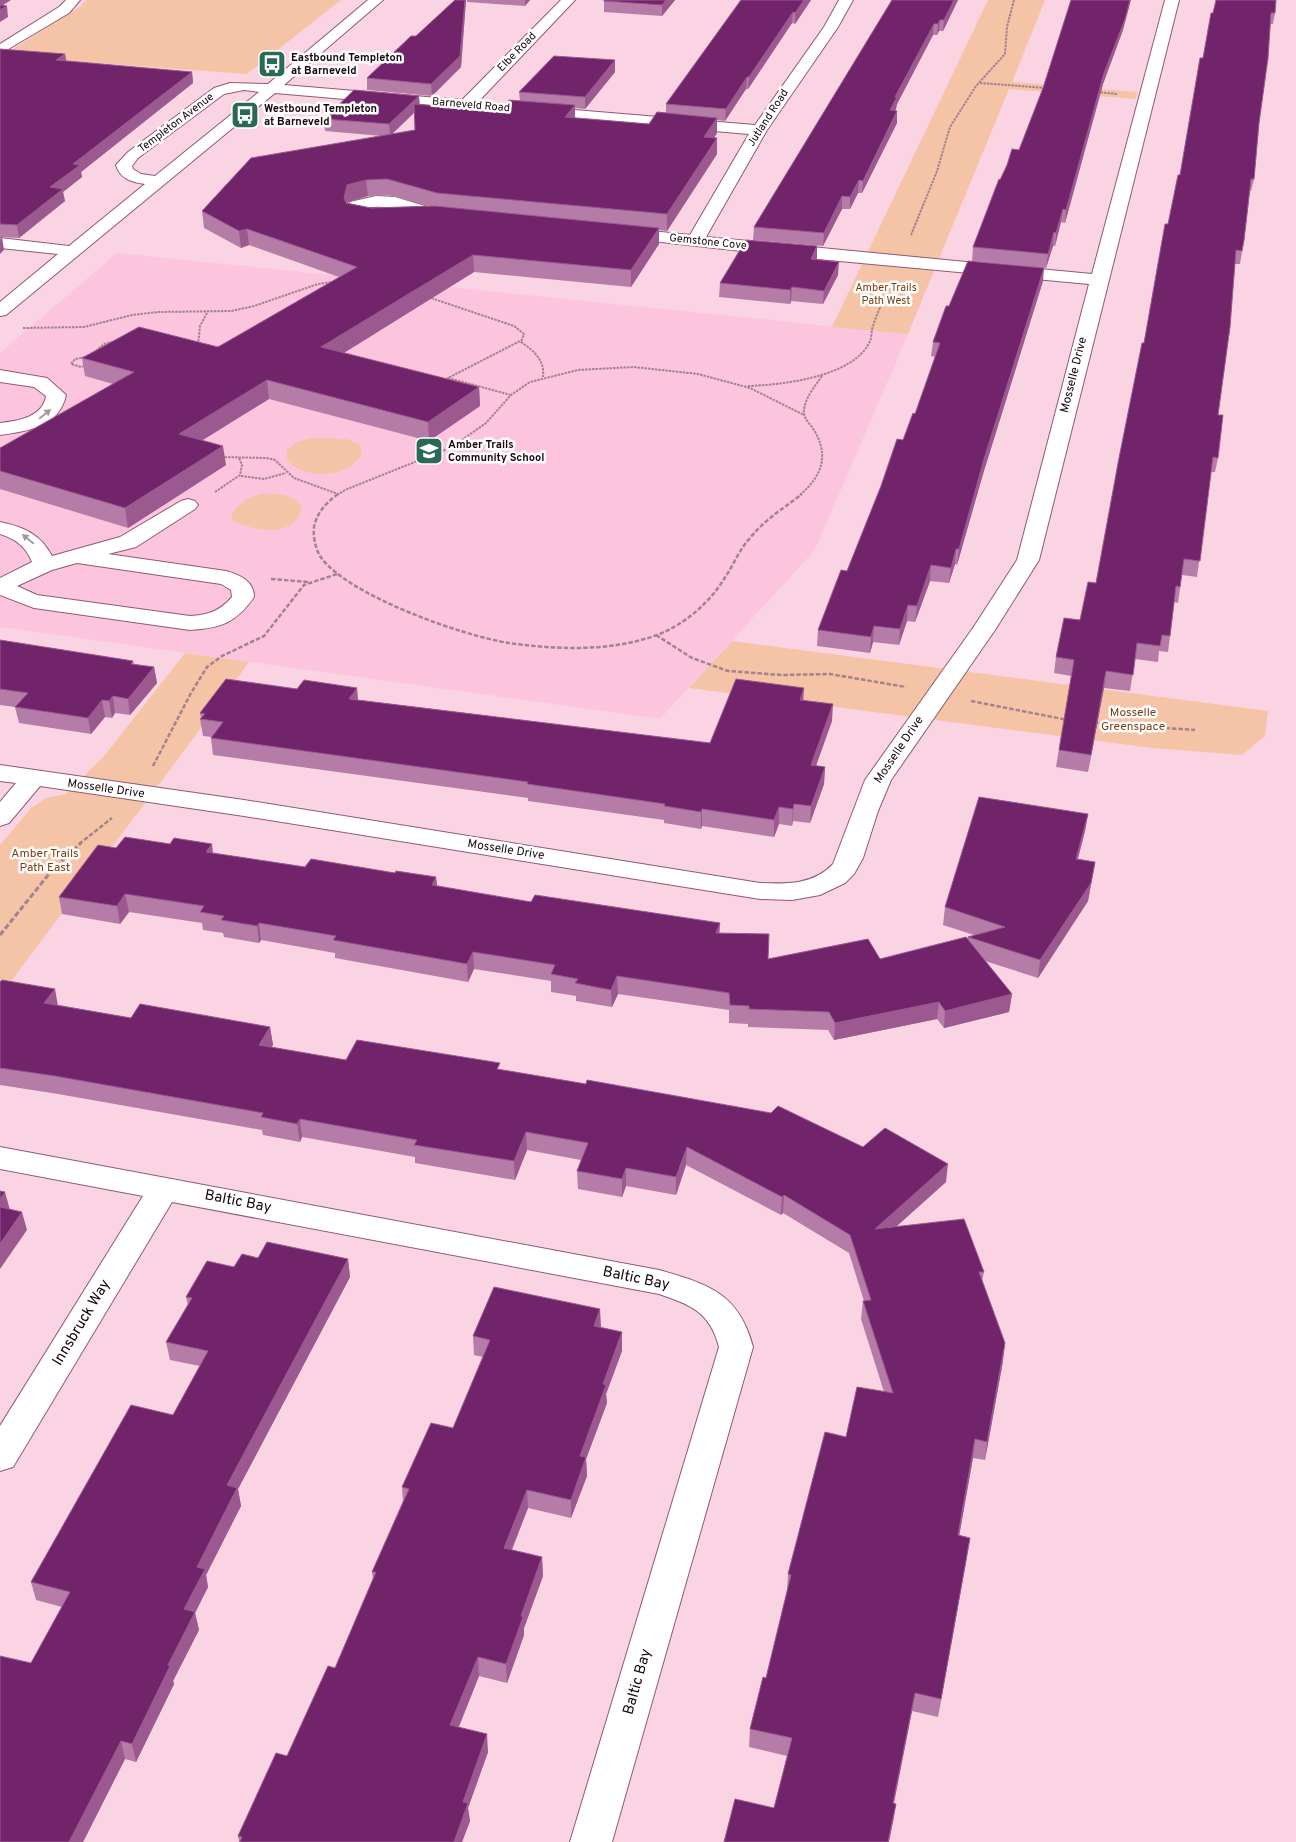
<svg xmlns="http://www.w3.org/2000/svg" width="1296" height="1842" font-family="Overpass,sans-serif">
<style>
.built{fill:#fdc5dd}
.green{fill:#f5c3a6}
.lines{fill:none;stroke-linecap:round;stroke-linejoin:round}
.minor-casing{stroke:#905972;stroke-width:2}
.path-far2{stroke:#a28390;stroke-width:2;stroke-dasharray:2.5 1;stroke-linecap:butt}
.path-far1{stroke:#a28390;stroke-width:2.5;stroke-dasharray:4.5 2;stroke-linecap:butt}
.path{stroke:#a28390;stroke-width:3;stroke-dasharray:5.5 2.5;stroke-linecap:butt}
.minor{fill:#fff;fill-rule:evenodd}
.wall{fill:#b67ca8;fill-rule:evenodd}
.shaded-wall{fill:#9b598f}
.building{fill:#72246b;stroke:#9b598f}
.oneway{fill:#a29b9e}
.labels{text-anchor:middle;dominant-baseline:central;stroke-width:5;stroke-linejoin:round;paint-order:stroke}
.far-street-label{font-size:11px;fill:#17050d;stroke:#fff}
.far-poi-label{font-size:11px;font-weight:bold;fill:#17050d;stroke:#fff;text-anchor:start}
.far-park-label{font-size:11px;fill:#7b3c0f;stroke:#fff}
.street-label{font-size:12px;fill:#17050d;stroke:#fff}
.park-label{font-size:12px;fill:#7b3c0f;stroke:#fff}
.near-street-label{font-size:15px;fill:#17050d;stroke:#fff}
</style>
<rect width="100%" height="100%" fill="#fbd4e4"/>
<path class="built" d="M117,253L908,334L815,550L660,719L0,627V353Z"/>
<path class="green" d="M86,0H341L247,74L2,56L81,6Z
M988,0H1045L1012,82L1137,92L1136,99L1009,89L908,334L832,327Z
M312,438L347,439L359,444L362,452C352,479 302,481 286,459L287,449L297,442Z
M263,494C275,493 295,494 302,507C296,539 254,531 233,521L231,517C237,503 248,497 263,494Z
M732,641L1268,711L1265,736L1242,755L1152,748L689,688Z
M185,653L249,662C168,775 83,884 0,996V845L31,808L46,798L66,794L105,755Z"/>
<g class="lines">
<defs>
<path id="minor" d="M66,0H80L69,13L0,54V44L59,7Z
M368,0H383L284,85L462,100L561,0H575L478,102L755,125L824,27L839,0H853L838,27L767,130L706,237L1092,274L1165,0H1179L1039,560L995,630L891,780L878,811L863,858L854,874L845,883L820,895L792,900L760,899L244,816L40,786L9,823L0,826V802L16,783L0,781V765L244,800L760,883C787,884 813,885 833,864L865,780L973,628L1017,560L1089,284L796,257L616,237L614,233L616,229L622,228L690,235L749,134L275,93L6,315L0,316V302L58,254L0,248V238L69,246L145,184C132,182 120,179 116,165L128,152L214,88L230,83L268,84ZM244,90L259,92L155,176L141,174L133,169L132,166L138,158L224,94Z
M376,196L395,197L448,213L450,216L448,219L442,221C415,214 392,203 364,208V211L388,215L390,218L388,221L382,223L349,218L347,215L350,202Z
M0,370L47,378L66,395C59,427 28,431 0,435V423C18,421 43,417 46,396L34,387L0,382Z
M188,499L195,501L198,505L195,509L136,547L108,554L226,571C240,575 254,581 254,597C236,623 221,628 190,630L34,608L0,595V578L32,562C26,547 16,539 0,534V522C24,527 40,534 52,556L120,537L181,501ZM77,563L221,584L231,590L232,597C220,611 208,615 190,616L37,595L17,586L52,570Z
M0,1147L659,1270C708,1284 739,1293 753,1347L612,1842H570L719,1347C710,1312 691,1305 659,1294L172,1202L13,1467L0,1471V1426L143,1196L0,1169Z"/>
</defs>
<use href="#minor" class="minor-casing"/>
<path class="path-far2" d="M980,83L1046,88
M1097,92L1118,94
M911,235L937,171L950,127L976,86L1005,54L1007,27L1014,0
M428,297L514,326L524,334L521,342C534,351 545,360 543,377
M23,328L84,327L132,315L158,312L231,311L254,306L318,284L333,282
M198,345L200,326L207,313
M96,351L104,344L116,341
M86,357L94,360L93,363L81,367L71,364L75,359Z
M748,386C781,385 855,377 870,341C872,337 871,331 873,326C877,313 884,300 889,287
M511,395L448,378L522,340
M221,457L267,458L275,460L294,478L338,494
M241,476L264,479L286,473
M215,492L240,475L242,465L239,458
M337,495L345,490L452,447L486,423L511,395L530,382L578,370L634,367L698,374L750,388L804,415
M800,495C823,475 830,454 812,427C808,422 803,417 804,410C805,398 815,386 822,376"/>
<path class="path-far1" d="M338,494C327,502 317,512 314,527C313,536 315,547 320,556C346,595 463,636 509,643C559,650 615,652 662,633C687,622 710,602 724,579C733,566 739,550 750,538C764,520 784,508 802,494
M271,579L309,582
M656,635L692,658L728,671L782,675L830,674L906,687
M971,701L1068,720
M1094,723L1195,730
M153,766L191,693L207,667L222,656L264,636L304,585L337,574
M79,844L112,818"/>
<path class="path" d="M0,935L53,869L81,843"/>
<use href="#minor" class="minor"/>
</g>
<path class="wall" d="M455,0H466L461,67L432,96L367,90V78L416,36Z
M467,0H530L525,6L467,2Z
M675,0L662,16L604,12V1Z
M741,0H811L795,24L792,23L748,89H746L725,121L717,120V133L714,138H717V154L667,231L659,230V244L631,287L474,272L343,353L479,387L480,406L429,441L269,399L202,440L226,465L128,528L0,489V448L113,384L85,376L82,358L218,347L339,277L249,245L241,248L204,228L202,211L382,136L325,131L324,119L420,104L499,111L520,101L519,92L615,60V72L585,109L575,108V118L649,124L666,113V104ZM415,112V130L392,134ZM388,195L429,206L371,208L348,203V202L368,196Z
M892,0H958L943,31H939L937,35H933L897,104L895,111L897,123L862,193H858L850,209H842L823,246L753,240L754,227Z
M1213,13H1275L1273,24H1270L1259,123L1254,179L1251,191H1250L1244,240L1240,264H1235L1218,415V458L1215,472H1211L1197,577L1182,575L1178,603L1174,602L1170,636L1168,652L1159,651L1158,662L1135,659L1130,691L1104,688L1088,772L1056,767L1071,676L1054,673L1056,657L1080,620L1096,583L1168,224L1180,175L1203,58Z
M1123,30L1103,84L1065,223L1061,222L1055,246H1053L1046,268L972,261L973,247L1000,180Z
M0,49L65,54L66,61L192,72L193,83L81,172L82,177L63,192L65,201L19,238L0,237Z
M816,260L838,275L823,304L791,301L790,304L719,297L720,283Z
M1043,281L983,474L957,565L955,564L949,583L930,581L915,622L907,621L899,645L873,642L870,653L817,646L818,630L847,571L915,414L935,357L931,356L933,342L949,306Z
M0,640L133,661L134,664L154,667L157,683L130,715L115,713L112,718L105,717L91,734L19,723L15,707L0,705Z
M357,688L358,700L710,743L803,701L832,721L816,766L825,767L824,784L810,823L793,821L792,826L779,824L774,837L702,826L701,829L664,823V820L528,801V798L213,755L211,738L212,737L203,736L200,719L201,718L200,713L297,689Z
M1088,814L1085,831L1078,859L1095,862L1088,901L1038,978L985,961L1012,994L1009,1012L944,1028L937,1019L834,1040L828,1030L748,1027V1024L729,1023V1010L618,994L612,1007L576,1001V996L551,992V981L474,969L468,982L335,958V953L261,940L259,943L224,937L223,933L203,930L202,923L129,912L120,924L62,914L59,897L116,848L170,844L213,853L305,867L395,873L436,877L437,886L531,902L720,923L719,933L768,959H880L967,938L968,937L974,935L943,925L945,907Z
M0,982L58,1005L131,1018L270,1027L273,1045L271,1047L346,1060L500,1070L863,1147L946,1182L896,1227L984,1272L982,1281L1003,1361L985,1460L973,1458L959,1535L967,1556L938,1717L912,1711L894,1804L893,1822L774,1808L787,1756L749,1747L750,1729L766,1678L787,1591L788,1574L846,1437L884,1392L861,1319L863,1301H864L849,1253L783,1213L781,1215L686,1165L676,1195L626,1186L622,1197L578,1189L577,1171L581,1160L527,1150L515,1180L415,1163V1157L302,1137L300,1142L263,1135L262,1130L58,1094L0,1085Z
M258,1258L348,1259L350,1277L238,1489L241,1506L206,1575L208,1587L195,1613L199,1630L173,1681L174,1684L136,1762L125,1759L83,1842H0L31,1663L62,1607L36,1600L31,1582L173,1415L200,1366L170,1360L166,1342L188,1305L186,1297L234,1267Z
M600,1309V1328L622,1351L606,1394L607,1403L586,1459L587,1476L571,1518L528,1508L512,1550L542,1557L543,1576L524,1628V1635L507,1683L479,1676L459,1727L488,1752L468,1808L470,1821L462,1842H239L238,1836L287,1756L335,1668L373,1579L372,1572L403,1501L402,1487L453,1428L483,1357L474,1355L473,1336Z"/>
<path class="shaded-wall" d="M0,0H11L0,7Z
M465,0H466L461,67L432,96L431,84Z
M525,0H530L525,6Z
M666,0H675L662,16V5Z
M804,0H811L795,24V13Z
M954,0H958L943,31L944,20Z
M1130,0H1131L1123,30L1103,84L1065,223L1066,210L1104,73Z
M7,6L8,17L0,22V10Z
M793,12L792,23L748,89L749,77Z
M940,20L939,31L937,35L938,24Z
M934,24L933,35L897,104L896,109L890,122V110L895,97Z
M65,54L67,66L56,60Z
M615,60V72L585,109V97Z
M192,72L193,83L81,172L82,177L63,192L65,201L19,238L17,225L50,187L73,164Z
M747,77L746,89L725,121L726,109Z
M419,96L420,107L390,136L389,124Z
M575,105V121L565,117Z
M897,111V123L862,193L863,181Z
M717,118V133L704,153V137Z
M717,138V154L667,231V214Z
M366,180L368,196L348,202L345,215L344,198L347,185Z
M859,180L858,193L850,209V197Z
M842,196V209L823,246L824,233Z
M1063,209L1061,222L1055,246L1056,233Z
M659,228V244L631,287V270Z
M247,229L249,245L241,248L239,231Z
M1054,232L1053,246L1046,268L1048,254Z
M2,237L4,250L0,254V239Z
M817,246V260L811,259Z
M473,255L474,272L323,366L321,347Z
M839,262L838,275L823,304L824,291Z
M1044,268L1043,281L983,474L957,565L959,549L984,459Z
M792,287L791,301L790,304V290Z
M267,380L269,399L182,453L179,434Z
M479,387L480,406L429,441L428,422Z
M223,446L226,465L128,528L125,508Z
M956,549L955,564L949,583L951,568Z
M931,565L930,581L915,622L917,606Z
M908,605L907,621L899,645L900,629Z
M874,626L873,642L870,653L871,637Z
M154,667L157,683L130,715L128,699Z
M1106,671L1104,688L1088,772L1091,755Z
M357,688L358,704L349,699Z
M804,688L803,705L800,700Z
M113,696L115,713L112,718L109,701Z
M102,700L105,717L91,734L88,718Z
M833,704L832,721L810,782L811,765Z
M825,767L824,784L810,823L811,806Z
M794,804L793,821L792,826L793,809Z
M779,807V824L774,837V820Z
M702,809V826L701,829V812Z
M1088,814L1085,831L1073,876L1076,859Z
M212,844L214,861L206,852Z
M1095,862L1088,901L1038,978L1040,960Z
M436,877L438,894L432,885Z
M125,894L129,912L120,924L117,906Z
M259,923L261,940L259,943L257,926Z
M720,923L719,940L716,933Z
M473,952L474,969L468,982L467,964Z
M617,976L618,994L612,1007L611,990Z
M55,989L58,1006L44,1003Z
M1012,994L1009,1012L944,1028L945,1011Z
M939,1002L937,1019L834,1040L835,1023Z
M270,1027L273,1045L262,1063L259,1045Z
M300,1119L302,1137L300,1142L297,1124Z
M526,1132L527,1150L515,1180L514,1161Z
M687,1147L686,1165L676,1195V1177Z
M948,1164L946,1182L873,1247L875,1229Z
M626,1168V1186L622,1197V1179Z
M5,1192L10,1210L0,1223V1199Z
M784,1195L783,1213L781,1215L782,1197Z
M22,1212L27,1230L0,1269V1244Z
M348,1259L350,1277L238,1489L241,1506L206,1575L208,1587L195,1613L199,1630L173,1681L174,1684L136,1762L132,1744L184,1609L197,1567L227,1485Z
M600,1309L601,1327L594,1345V1326Z
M622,1332V1351L606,1394L607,1403L586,1459L587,1476L571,1518V1500L580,1456L603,1384Z
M1005,1343L1003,1361L985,1460L987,1442Z
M975,1439L973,1458L956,1554L958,1535Z
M527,1490L528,1508L505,1566L504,1548Z
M970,1538L967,1556L938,1717L941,1699Z
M542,1557L543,1576L524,1628V1635L507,1683L506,1664L521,1616Z
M478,1657L479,1676L452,1743L450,1725Z
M915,1693L912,1711L890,1821L893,1803Z
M487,1734L488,1752L468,1808L470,1821L462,1842H454L463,1802Z
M121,1741L125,1759L83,1842H69Z
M896,1804L893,1822L889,1842H888Z"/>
<path class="building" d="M455,0H465L460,56L431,84L367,78L411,36H416Z
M604,0H666L662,5L604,1Z
M741,0H804L795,13L793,12L749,77H747L726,109L666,104Z
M892,0H954L944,20H940L938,24H934L895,97H897L890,110L897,111L863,181L859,180L850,197L842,196L824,233L754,227Z
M1071,0H1130L1125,19L1104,73L1066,210L1063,209L1056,233L1054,232L1048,254L973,247L999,179L1000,180L1007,165L1012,149L1019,150L1043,88Z
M1216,0H1276L1275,13H1271L1268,58L1259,123L1254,179H1251L1244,240L1242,251L1236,250L1230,327L1218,415H1223L1218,458L1213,457L1200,561L1184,559L1180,587L1176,586L1170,636L1162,635L1160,646L1137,643L1133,675L1106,671L1091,755L1059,750L1074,660L1056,657L1064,618L1080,620L1088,582L1096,583L1119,458L1142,343H1144L1165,224H1168L1178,175H1180L1200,58H1203L1211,13H1213Z
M0,5L7,6L0,10Z
M0,49L65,54L56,60L192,72L73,164L80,165L50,187L63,189L17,225L0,224Z
M554,56L615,60L585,97L519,92Z
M354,90L419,96L389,124L324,119Z
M509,100L575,105L565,117L649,124L657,112L717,118L704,137L717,138L667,214L437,193L387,179L366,180L347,185L344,198L346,203L371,208L435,206L659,228L631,270L473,255L321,347L479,387L428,422L267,380L179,434L223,446L125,508L0,471V448L134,372L82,358L139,327L218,347L357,267L247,229L239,231L202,211L251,158L415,130L414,104L499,111Z
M746,240L817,246L811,259L839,262L824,291L792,287L790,290L720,283Z
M968,261L1044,268L984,459L959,549H956L951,568L931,565L917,606L908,605L900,629L874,626L871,637L818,630L841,570L847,571L881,486L897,439L903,440L913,413L915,414L940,343L933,342L946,306H949Z
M0,640L133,661L131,664L154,667L128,699L113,696L109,701L102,700L88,718L15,707L28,693L0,689Z
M226,679L297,689L304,680L357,688L349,699L710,743L736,679L804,688L800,700L833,704L811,765L825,767L811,806L794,804L793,809L779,807L774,820L702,809L701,812L664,806L665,804L527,784L528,782L211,738L223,722L200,719L205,714L200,713Z
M979,797L1088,814L1076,859L1095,862L1091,883L1040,960L968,937L1005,927L945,907Z
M125,837L170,844L174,838L212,844L206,852L305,867L311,859L395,873L396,871L436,877L432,885L531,902L535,895L720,923L716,933L769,934L768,959L868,939L880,959L966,937L1012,994L945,1011L939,1002L835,1023L829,1012L749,1009V1006L730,1005L729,993L617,976L611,990L575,983L578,979L551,974L555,965L473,952L467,964L333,940L336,936L259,923L257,926L221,920L224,916L200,912L204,906L125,894L117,906L59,897L98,845L116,848Z
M2,980L55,989L44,1003L131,1018L140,1004L270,1027L259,1045L346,1060L357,1040L500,1063L497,1069L586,1084L587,1080L771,1113L778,1106L863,1147L885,1128L948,1164L875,1229L964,1219L984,1272H979L1005,1343L987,1442L975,1439L958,1535L970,1538L941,1699L915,1693L893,1803L896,1804L888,1842H724L735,1799L774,1808L792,1738L750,1729L763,1677L766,1678L791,1575L788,1574L825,1432L846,1437L857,1387L893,1393L863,1301L871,1300L850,1235L784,1195L782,1197L687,1147L676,1177L626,1168L622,1179L577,1171L588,1143L526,1132L514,1161L414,1145L417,1140L300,1119L297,1124L261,1117L263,1113L55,1076L0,1068V982Z
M0,1191L5,1192L0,1199Z
M0,1207L22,1212L0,1244Z
M267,1242L348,1259L227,1485L237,1488L197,1567L205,1569L184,1609L195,1612L168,1665L170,1666L132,1744L121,1741L69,1842H0V1656L31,1663L70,1592L31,1582L131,1405L173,1415L208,1351L166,1342L192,1298L186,1297L207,1261L234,1267L242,1254L258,1258Z
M494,1287L600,1309L594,1326L622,1332L603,1384L606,1385L580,1456L586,1457L571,1500L527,1490L504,1548L542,1557L521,1616L523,1617L506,1664L478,1657L450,1725L487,1734L463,1802L468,1803L454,1842H240L242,1837L238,1836L276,1753L287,1756L328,1666L335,1668L376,1572H372L409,1489L402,1487L431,1423L453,1428L490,1340L473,1336Z"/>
<defs><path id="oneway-solid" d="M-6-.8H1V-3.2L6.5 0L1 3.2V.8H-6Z" transform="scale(1.25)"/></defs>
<g class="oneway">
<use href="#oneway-solid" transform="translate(45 414) rotate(-39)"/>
<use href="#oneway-solid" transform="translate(28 539) rotate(-141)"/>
</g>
<defs>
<symbol id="bus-square" viewBox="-11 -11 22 22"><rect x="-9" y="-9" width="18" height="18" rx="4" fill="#296956" stroke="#fff"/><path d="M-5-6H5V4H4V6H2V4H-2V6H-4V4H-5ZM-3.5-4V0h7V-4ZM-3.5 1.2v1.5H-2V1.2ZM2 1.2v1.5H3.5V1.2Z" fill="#fff"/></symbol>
<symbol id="school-square" viewBox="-11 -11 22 22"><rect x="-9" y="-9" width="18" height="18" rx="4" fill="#296956" stroke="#fff"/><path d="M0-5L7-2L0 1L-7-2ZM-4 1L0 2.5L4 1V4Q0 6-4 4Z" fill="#fff"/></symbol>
</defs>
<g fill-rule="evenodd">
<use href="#bus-square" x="256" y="48" width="32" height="32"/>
<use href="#bus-square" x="229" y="99" width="32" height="32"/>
<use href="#school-square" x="413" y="435" width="32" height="32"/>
</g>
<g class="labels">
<g class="far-street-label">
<text transform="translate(517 52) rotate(-46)">Elbe Road</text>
<text transform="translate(471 105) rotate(5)">Barneveld Road</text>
<text transform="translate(768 118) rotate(-57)">Jutland Road</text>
<text transform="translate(176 123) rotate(-37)">Templeton Avenue</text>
<text transform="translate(708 242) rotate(6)">Gemstone Cove</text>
</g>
<g class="far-poi-label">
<text x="291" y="58">Eastbound Templeton<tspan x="291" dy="13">at Barneveld</tspan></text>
<text x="264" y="109">Westbound Templeton<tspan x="264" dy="13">at Barneveld</tspan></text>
<text x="448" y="445">Amber Trails<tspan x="448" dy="13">Community School</tspan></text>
</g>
<g class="far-park-label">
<text x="886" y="288">Amber Trails<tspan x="886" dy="13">Path West</tspan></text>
</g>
<g class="street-label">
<text transform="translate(1074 375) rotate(-76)">Mosselle Drive</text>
<text transform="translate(899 750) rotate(-56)">Mosselle Drive</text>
<text transform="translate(106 789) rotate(8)">Mosselle Drive</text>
<text transform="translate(506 850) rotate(9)">Mosselle Drive</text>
</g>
<g class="park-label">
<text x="1133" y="713">Mosselle<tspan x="1133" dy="14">Greenspace</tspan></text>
<text x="45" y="854">Amber Trails<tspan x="45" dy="14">Path East</tspan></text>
</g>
<g class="near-street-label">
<text transform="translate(238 1202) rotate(11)">Baltic Bay</text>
<text transform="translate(636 1279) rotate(12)">Baltic Bay</text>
<text transform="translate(82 1323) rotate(-59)">Innsbruck Way</text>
<text transform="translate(638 1682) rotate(-74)">Baltic Bay</text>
</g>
</g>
</svg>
